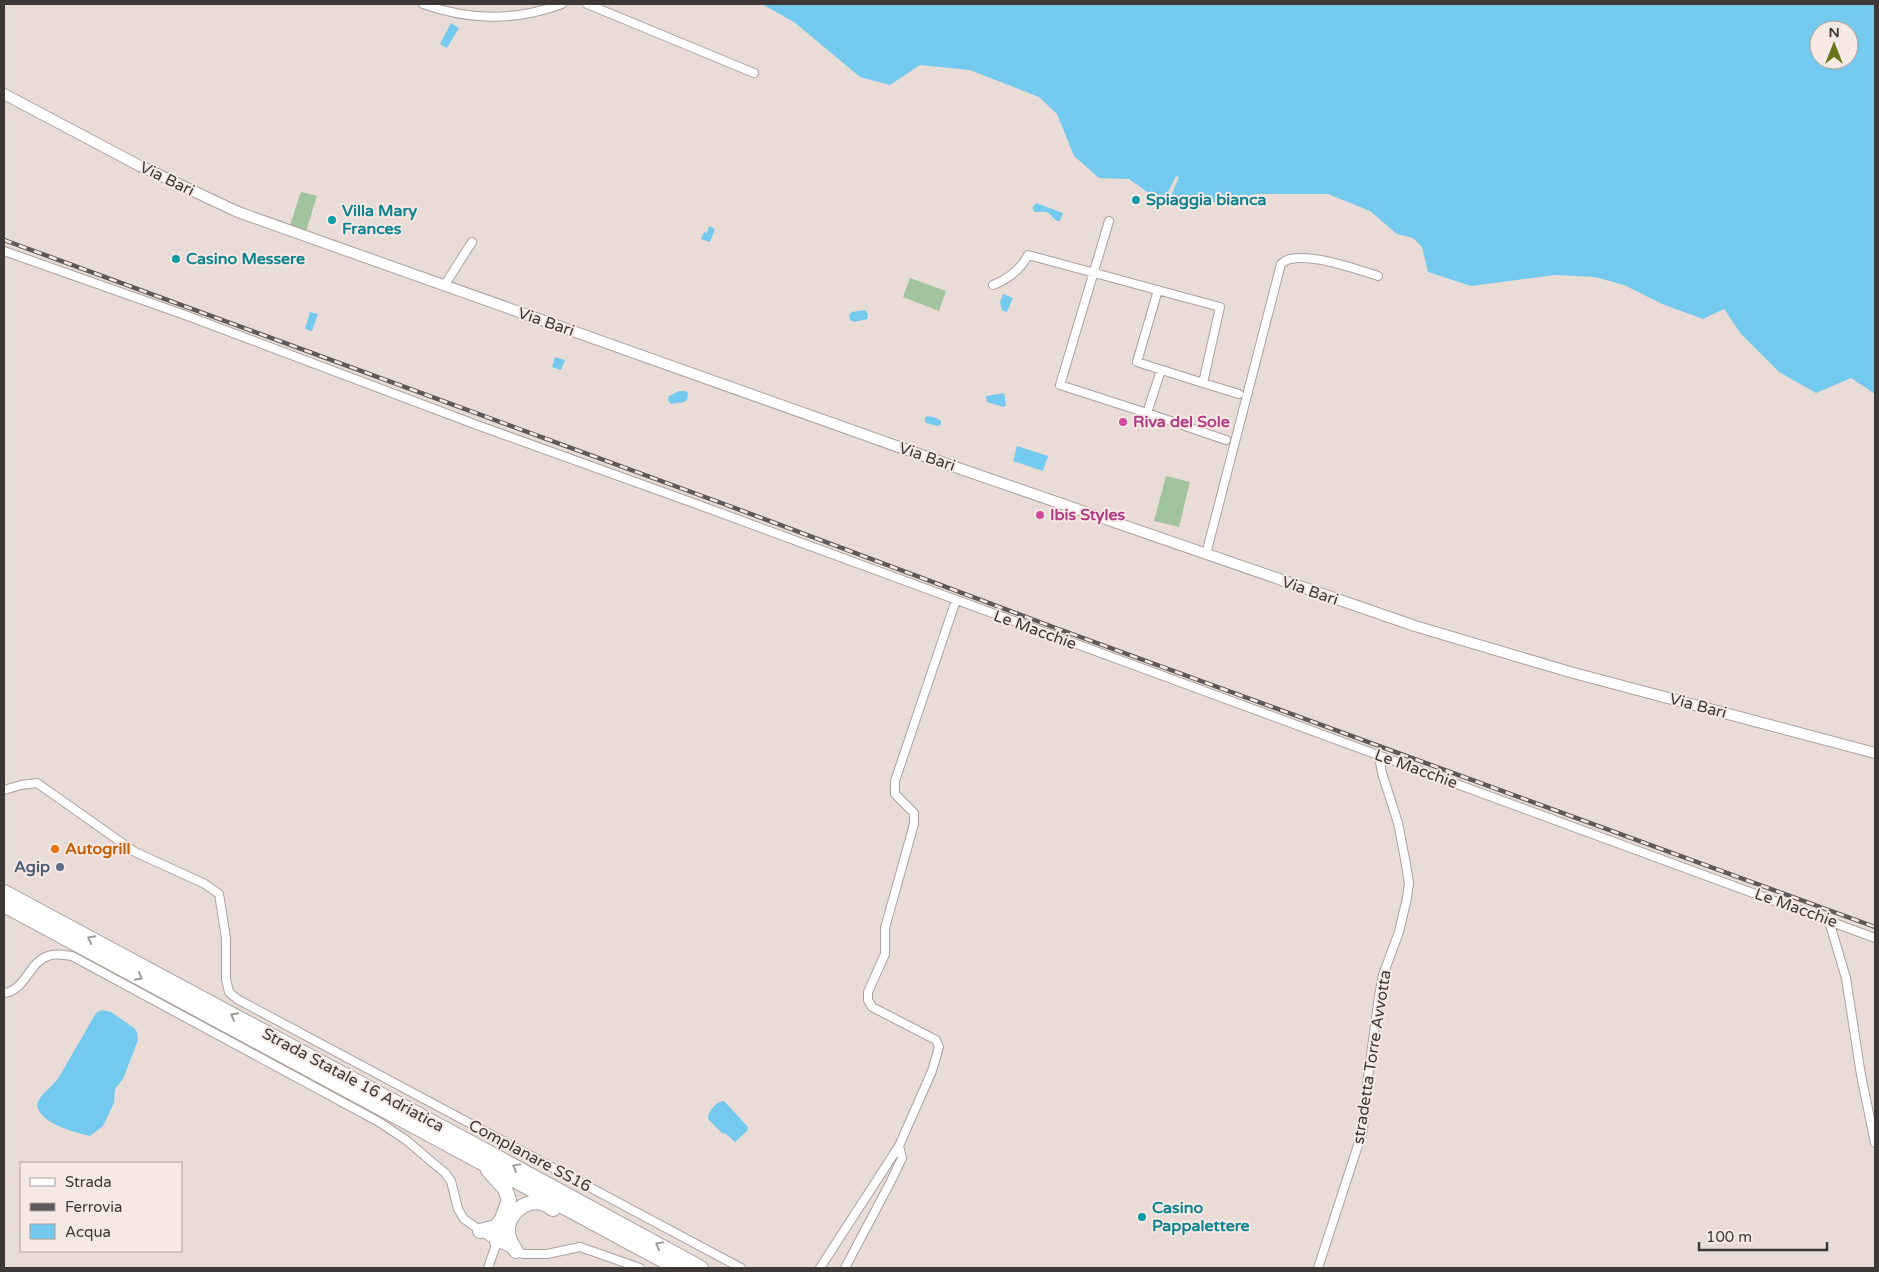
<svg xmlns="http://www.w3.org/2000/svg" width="1879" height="1272" font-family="'Varela Round',sans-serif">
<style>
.green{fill:#a1c39e}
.water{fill:#73caee;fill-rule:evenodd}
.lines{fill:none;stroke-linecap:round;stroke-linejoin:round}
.street-casing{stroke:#ada19d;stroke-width:10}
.secondary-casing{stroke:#ada19d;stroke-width:12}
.highway-casing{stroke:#ada19d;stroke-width:16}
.street{stroke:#fff;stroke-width:8}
.secondary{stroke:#fff;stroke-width:10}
.highway{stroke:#fff;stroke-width:14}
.rail-casing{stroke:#5f5856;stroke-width:4.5}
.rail{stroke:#f6e9e4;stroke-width:2.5;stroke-dasharray:8;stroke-linecap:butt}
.oneway{stroke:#9e9c9a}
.culture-dot{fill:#0f9aa8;stroke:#f6e9e4;stroke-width:2}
.hotel-dot{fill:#d1479c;stroke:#f6e9e4;stroke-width:2}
.food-dot{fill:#e8710a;stroke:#f6e9e4;stroke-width:2}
.service-dot{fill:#5c6f8a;stroke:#f6e9e4;stroke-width:2}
.labels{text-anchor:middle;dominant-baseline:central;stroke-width:4;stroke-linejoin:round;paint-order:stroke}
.street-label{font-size:16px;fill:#3d3836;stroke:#f6e9e4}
.culture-label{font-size:16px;font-weight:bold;fill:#0d838f;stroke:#f6e9e4;text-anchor:start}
.hotel-label{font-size:16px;font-weight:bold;fill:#b23c85;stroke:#f6e9e4;text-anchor:start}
.food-label{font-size:16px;font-weight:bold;fill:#c56008;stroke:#f6e9e4;text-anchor:start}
.service-label{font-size:16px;font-weight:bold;fill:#4e5e75;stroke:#f6e9e4;text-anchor:end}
</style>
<rect width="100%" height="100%" fill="#e9dcd7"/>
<path class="green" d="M301,192L317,196L306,231L290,225Z
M910,278L946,291L939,311L903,297Z
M1166,476L1190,482L1179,527L1154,521Z"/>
<path class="water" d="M762,4H1875V394L1851,378L1816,393L1779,372L1741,334L1724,309L1703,319L1662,304L1624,285L1595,277L1555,275L1471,286L1428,272L1422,247L1413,238L1397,234L1370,211L1328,194H1257L1227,201L1207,203L1171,196L1179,177L1176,176L1166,196H1153L1129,179L1099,178L1074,156L1057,114L1039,97L970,70L920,65L890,85L860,77L794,22ZM1819,30H1849V60H1819Z
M451,23L459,28L447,48L440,44Z
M1036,203L1063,213L1060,221H1057C1046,212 1052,211 1035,212L1032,208Z
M709,226L715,229L710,242L701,239L704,232L707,233Z
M1003,294L1013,298L1007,312L1002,310L1000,302Z
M865,310L868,314L867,319L854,322L850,320L849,315L852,312Z
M310,312L318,314L312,331L305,329Z
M555,357L565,360L561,370L552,367Z
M679,391H685L688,393L687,400L684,402L671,404L668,400L669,396Z
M1004,393L1006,405L1004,407L987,402L986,396Z
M925,417C930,415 937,418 941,421V424L938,426L926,423L925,422Z
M1017,446L1048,456L1043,471L1013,461Z
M102,1010L111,1012L134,1028L137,1032L138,1040L123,1079L115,1089L114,1103L103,1126L90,1136C74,1132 40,1124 37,1105C40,1093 52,1088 59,1077L96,1013Z
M724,1101L748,1127L747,1131L735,1142L725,1133L723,1134L708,1119C708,1111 717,1101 724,1101Z"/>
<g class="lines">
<defs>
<path id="street" d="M423,4C470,21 516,21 562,4
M587,4L754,73
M1109,221L1060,385L1147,413L1226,440
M4,251L185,315L477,425L688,501L1875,938
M993,285C1008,279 1021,269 1028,255L1220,307L1203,383L1137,362L1158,290
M444,286L472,242
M1203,383L1239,394
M1147,413L1161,370
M1206,554L1281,264C1284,262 1287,259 1291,259C1314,254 1356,269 1378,276
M4,790L21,785L37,783L135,852L205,884L219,894L226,938V979L229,992L237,999L741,1268
M1829,921L1846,978L1861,1075L1875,1143
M4,993C25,991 29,962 48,956C56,953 64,955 72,956L379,1122L406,1140L445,1173L451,1181L458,1209L464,1219L497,1242L523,1254H547L580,1247L640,1268
M899,1146L932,1071L939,1047L936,1040L872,1007L868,1000V992L885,954V928L914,824V813L895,794V781L956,600
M488,1268L497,1242
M820,1268L899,1146L902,1158L891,1181L845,1268
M1318,1268L1363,1130L1367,1084L1379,996L1383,975L1399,932L1407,898L1409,883L1405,859L1398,823L1382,773L1379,756"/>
<path id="secondary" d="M4,94L138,165L238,212L958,468L1415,626L1570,672L1875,753"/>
<path id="highway" d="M4,892L488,1152L701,1268
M4,905L677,1268
M496,1227L497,1242
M480,1231L496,1227L502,1219L509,1200L505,1189L488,1170
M516,1251C513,1246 508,1239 508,1233C506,1215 525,1199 542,1203C545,1204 550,1207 553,1209"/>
</defs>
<use href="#street" class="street-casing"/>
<use href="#secondary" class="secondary-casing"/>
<use href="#highway" class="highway-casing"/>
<use href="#street" class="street"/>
<use href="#secondary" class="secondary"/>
<use href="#highway" class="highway"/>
<defs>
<path id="rail" d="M4,240L724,504L1053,627L1875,927"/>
</defs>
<use href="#rail" class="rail-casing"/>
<use href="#rail" class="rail"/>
</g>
<defs><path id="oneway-chevron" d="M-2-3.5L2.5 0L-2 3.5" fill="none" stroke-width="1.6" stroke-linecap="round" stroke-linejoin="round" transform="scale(1.25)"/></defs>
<g class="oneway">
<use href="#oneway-chevron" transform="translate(91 939) rotate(-152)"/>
<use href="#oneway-chevron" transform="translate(139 977) rotate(28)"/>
<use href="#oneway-chevron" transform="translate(234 1016) rotate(-152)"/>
<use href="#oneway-chevron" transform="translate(516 1167) rotate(-151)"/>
<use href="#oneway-chevron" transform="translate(659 1245) rotate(-151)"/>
</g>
<g class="culture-dot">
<circle cx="1136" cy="200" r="5"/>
<circle cx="332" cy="220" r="5"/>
<circle cx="176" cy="259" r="5"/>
<circle cx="1142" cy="1217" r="5"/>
</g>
<g class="hotel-dot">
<circle cx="1123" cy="422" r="5"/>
<circle cx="1040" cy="515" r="5"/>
</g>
<circle class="food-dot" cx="55" cy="849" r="5"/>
<circle class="service-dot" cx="60" cy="867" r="5"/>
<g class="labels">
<g class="street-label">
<text transform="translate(167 179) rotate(26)">Via Bari</text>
<text transform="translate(546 322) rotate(19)">Via Bari</text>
<text transform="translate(927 457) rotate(19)">Via Bari</text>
<text transform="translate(1310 591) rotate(19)">Via Bari</text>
<text transform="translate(1035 630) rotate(20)">Le Macchie</text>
<text transform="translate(1698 706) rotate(15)">Via Bari</text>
<text transform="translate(1416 769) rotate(20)">Le Macchie</text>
<text transform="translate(1796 908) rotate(20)">Le Macchie</text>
<text transform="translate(1372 1057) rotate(-81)">stradetta Torre Avvotta</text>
<text transform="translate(353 1080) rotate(28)">Strada Statale 16 Adriatica</text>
<text transform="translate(530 1156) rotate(28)">Complanare SS16</text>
</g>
<g class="culture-label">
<text x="1146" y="200">Spiaggia bianca</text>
<text x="342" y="211">Villa Mary<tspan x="342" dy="18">Frances</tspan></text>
<text x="186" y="259">Casino Messere</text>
<text x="1152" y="1208">Casino<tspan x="1152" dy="18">Pappalettere</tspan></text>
</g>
<g class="hotel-label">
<text x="1133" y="422">Riva del Sole</text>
<text x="1050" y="515">Ibis Styles</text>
</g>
<g class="food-label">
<text x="65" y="849">Autogrill</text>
</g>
<g class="service-label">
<text x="50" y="867">Agip</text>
</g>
</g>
<rect width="1879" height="1272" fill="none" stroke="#3d3836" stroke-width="10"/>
<rect x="20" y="1162" width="162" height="90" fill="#f6e9e4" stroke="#aca29e"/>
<rect x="30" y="1178" width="25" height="8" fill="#ffffff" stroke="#aca29e"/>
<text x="65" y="1187" font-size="15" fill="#3d3836">Strada</text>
<rect x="30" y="1203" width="25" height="8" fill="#5f5856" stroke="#aca29e"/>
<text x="65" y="1212" font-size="15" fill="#3d3836">Ferrovia</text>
<rect x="30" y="1224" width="25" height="15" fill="#73caee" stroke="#aca29e"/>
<text x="65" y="1237" font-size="15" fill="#3d3836">Acqua</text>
<g transform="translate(1834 45)"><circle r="24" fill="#f6e9e4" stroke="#aca29e"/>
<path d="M0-4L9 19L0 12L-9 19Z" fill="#6b731c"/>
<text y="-8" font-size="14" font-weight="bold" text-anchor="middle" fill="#3d3836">N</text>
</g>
<path d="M1699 1242v8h128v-8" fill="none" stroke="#3d3836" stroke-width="2.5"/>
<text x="1706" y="1242" font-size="15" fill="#3d3836" stroke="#f6e9e4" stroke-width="4" paint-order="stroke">100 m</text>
</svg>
